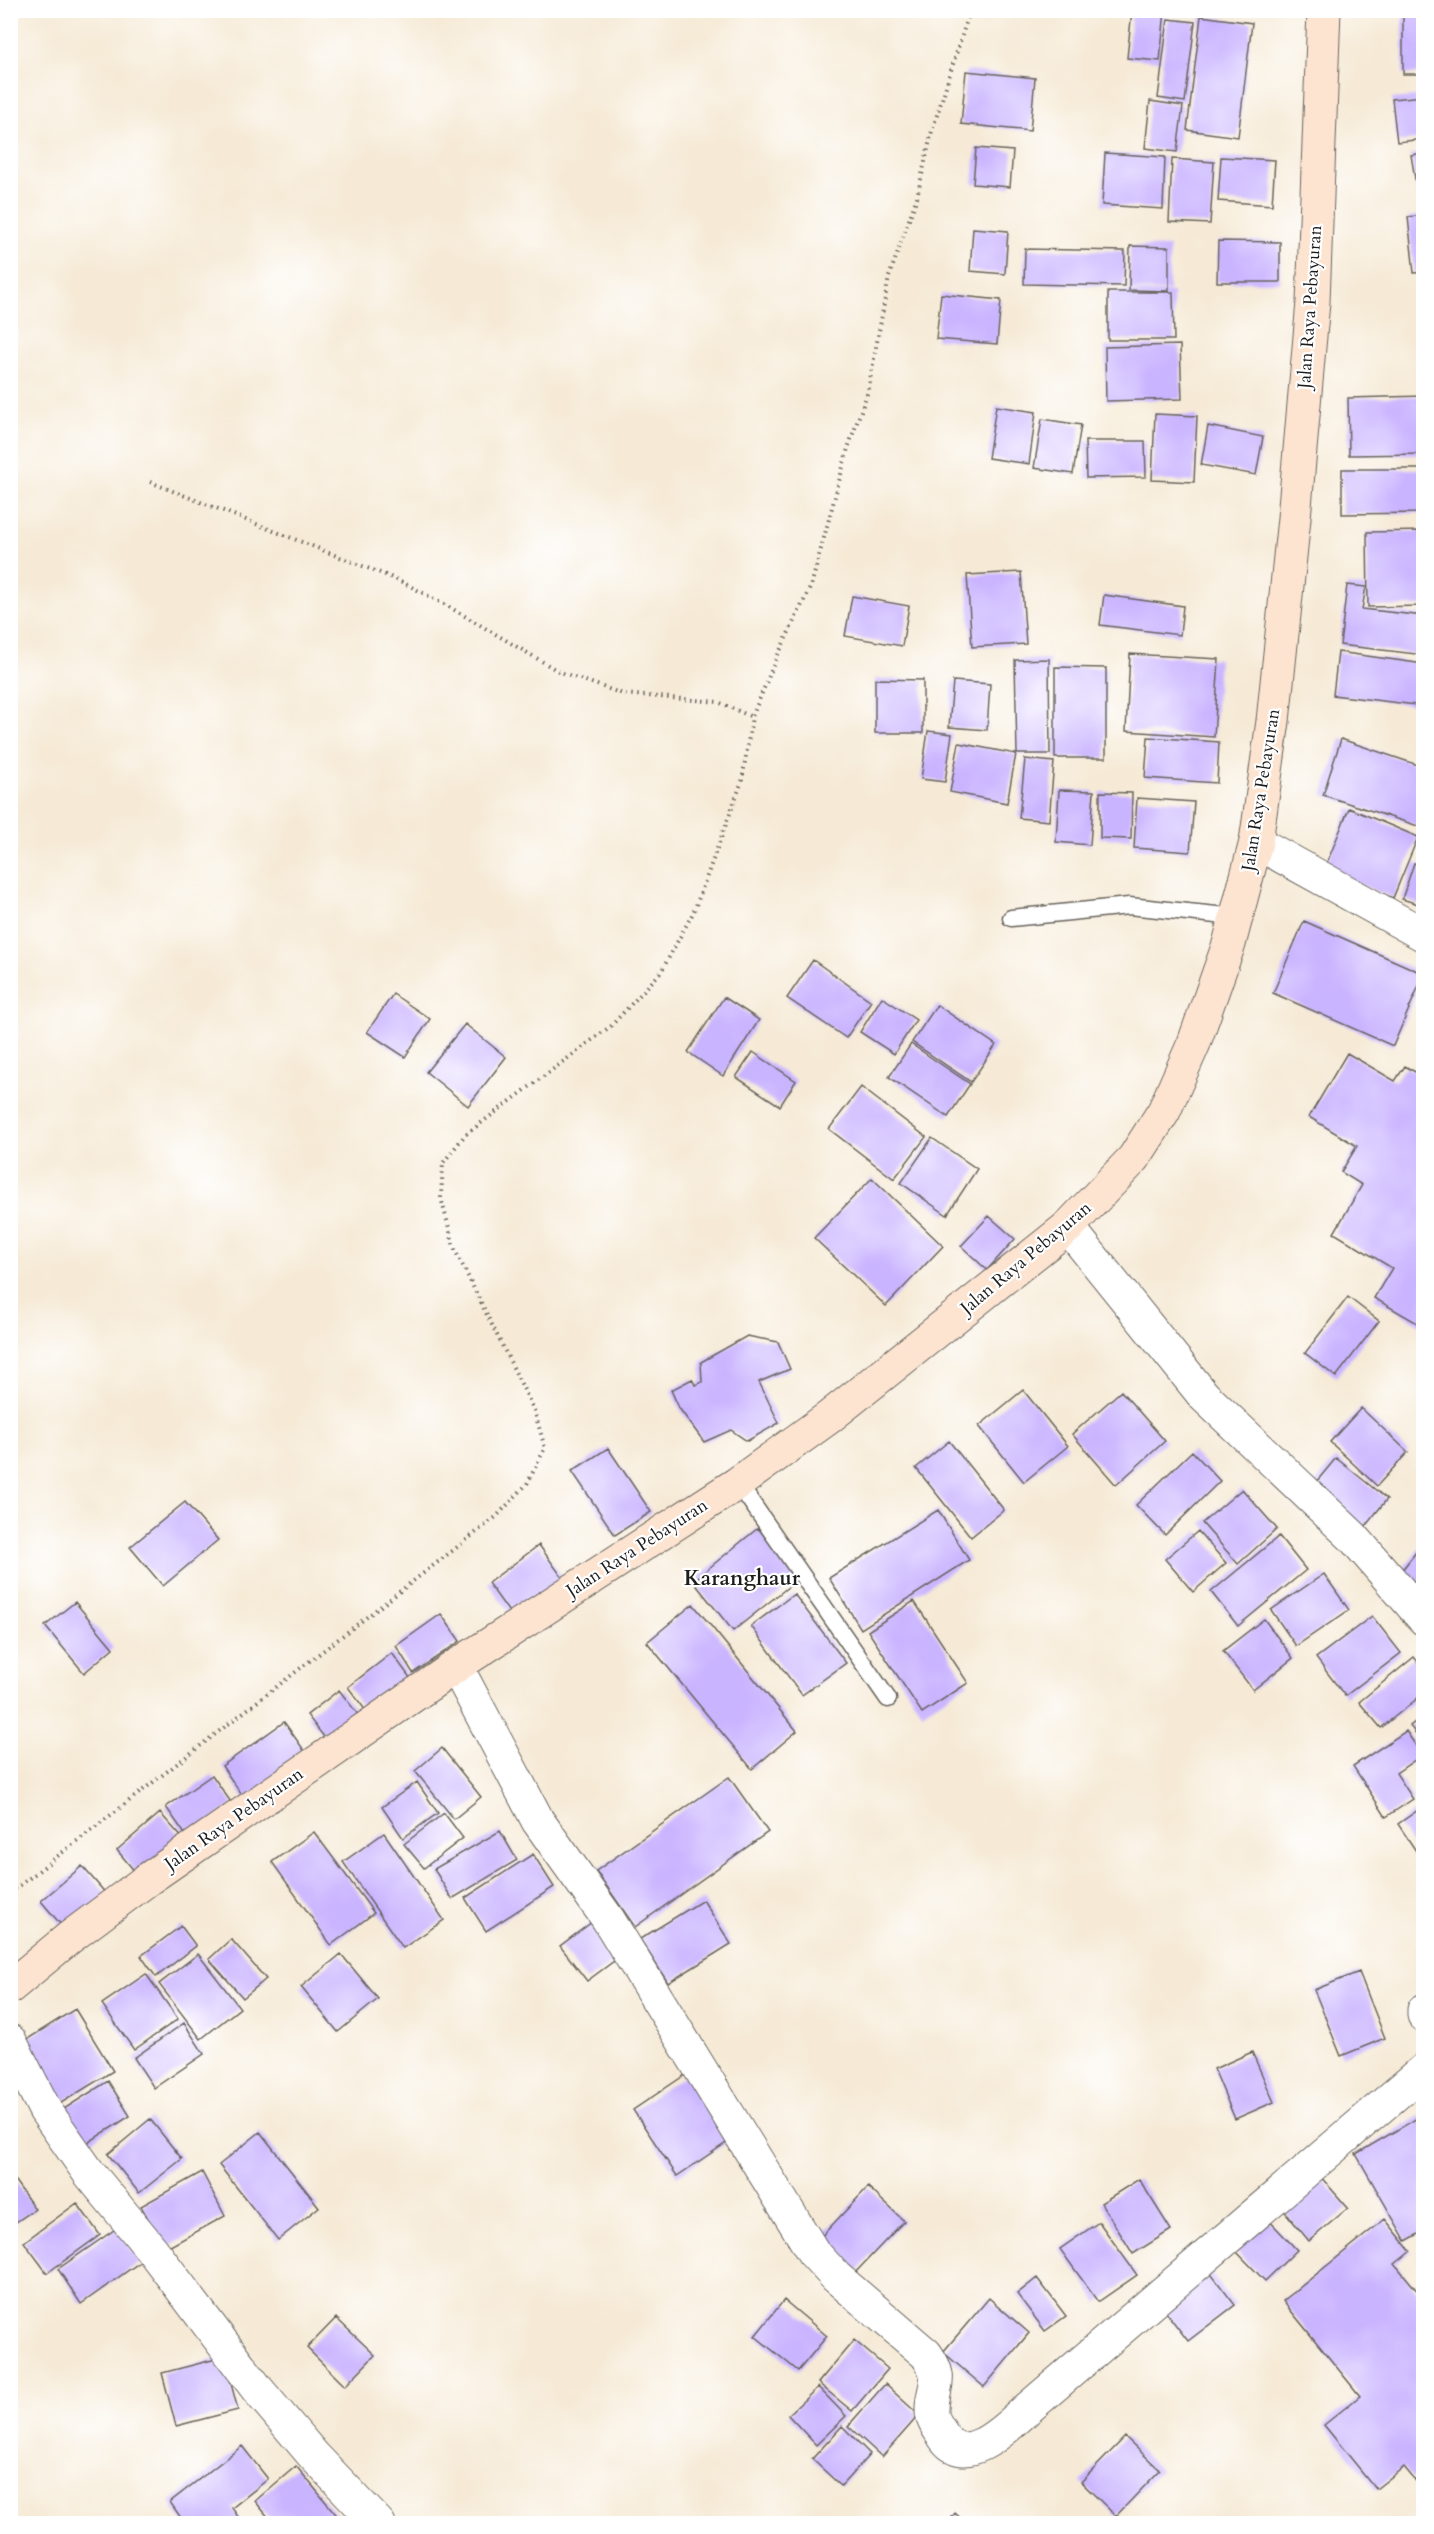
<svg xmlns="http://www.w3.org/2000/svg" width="1434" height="2534" font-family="Cardo,serif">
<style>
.building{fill:#c9b4ff}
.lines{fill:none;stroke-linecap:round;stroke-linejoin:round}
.service-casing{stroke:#68645d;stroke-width:19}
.minor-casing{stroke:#68645d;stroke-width:35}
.secondary-casing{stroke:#68645d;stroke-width:35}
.path{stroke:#68645d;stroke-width:4;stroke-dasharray:1.5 4.5;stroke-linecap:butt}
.service{stroke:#fff;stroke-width:16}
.minor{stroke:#fff;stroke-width:33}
.secondary{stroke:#fde4d1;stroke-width:33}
.labels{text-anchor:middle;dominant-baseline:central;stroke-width:4.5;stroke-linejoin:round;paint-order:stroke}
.street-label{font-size:18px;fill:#1c1c1c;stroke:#fff}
.quarter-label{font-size:21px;font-weight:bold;fill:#1c1c1c;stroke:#fff}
</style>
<rect width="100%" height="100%" fill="#fff"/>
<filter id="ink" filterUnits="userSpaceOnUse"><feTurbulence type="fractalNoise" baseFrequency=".0167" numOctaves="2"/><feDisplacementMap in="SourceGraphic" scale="12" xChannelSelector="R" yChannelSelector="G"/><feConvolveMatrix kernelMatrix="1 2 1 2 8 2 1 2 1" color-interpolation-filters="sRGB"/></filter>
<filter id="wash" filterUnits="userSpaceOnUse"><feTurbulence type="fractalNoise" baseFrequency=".008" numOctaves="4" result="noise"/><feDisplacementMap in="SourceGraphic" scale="24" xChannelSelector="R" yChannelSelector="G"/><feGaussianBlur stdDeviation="1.35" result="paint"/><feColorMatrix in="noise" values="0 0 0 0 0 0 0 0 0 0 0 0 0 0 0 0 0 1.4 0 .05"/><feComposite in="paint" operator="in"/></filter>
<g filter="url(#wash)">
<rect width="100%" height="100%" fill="#f6ead6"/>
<g id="blocks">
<path class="building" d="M1132,10H1165L1160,61L1127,58Z
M1403,10H1424V74H1403Z
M1201,16L1252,23L1238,137L1187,130Z
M1168,19L1195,22L1185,102L1158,98Z
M966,71L1035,78L1030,131L961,124Z
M1424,96V139L1397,142L1392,99Z
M1150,101L1183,106L1177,152L1145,148Z
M976,148L1013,151L1010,187L973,184Z
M1105,153L1165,157L1163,209L1102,205Z
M1424,153V202L1419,203L1411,155Z
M1221,157L1275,160L1272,205L1218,201Z
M1172,159L1214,162L1210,224L1169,222Z
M1424,215V272L1414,273L1408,217Z
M973,228L1008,231L1005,274L970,271Z
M1218,241L1280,242V282H1217Z
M1130,246L1169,247V291L1129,290Z
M1025,249L1125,251L1124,286L1024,284Z
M1108,292H1173L1174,340H1108Z
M941,294L1001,300L997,344L936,339Z
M1180,345L1182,399L1106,401L1105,347Z
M1424,396V454L1349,455L1348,398Z
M996,406L1036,412L1029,464L988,458Z
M1155,414L1197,416L1194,482L1152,480Z
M1042,419L1081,425L1073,474L1034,468Z
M1208,426L1263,437L1256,475L1201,465Z
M1085,441H1145L1146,477L1086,478Z
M1342,469H1424V513L1342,514Z
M1424,531V606L1368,607L1367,532Z
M1021,572L1026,644L972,647L967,575Z
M1347,585L1366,587L1362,609L1424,616V655L1340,645Z
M1104,595L1183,606L1180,635L1100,625Z
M852,596L909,606L902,646L845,636Z
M1338,652L1424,664V706L1333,695Z
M1130,654L1219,659L1214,737L1126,731Z
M1049,659L1050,754H1017L1015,660Z
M1055,667L1106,668V758H1055Z
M875,679L923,680V733H875Z
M953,681L990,684L987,730L949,727Z
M928,731L952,734L945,782L921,779Z
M1148,737L1219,742L1217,783L1145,778Z
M1341,739L1424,767V828L1323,795Z
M959,743L1016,754L1007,803L950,792Z
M1025,759L1054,762L1049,821L1019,818Z
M1059,790L1094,791L1090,845L1056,842Z
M1100,792L1132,793L1131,839L1100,838Z
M1137,798L1194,802L1190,852L1134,848Z
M1349,808L1418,837L1393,898L1324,870Z
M1414,863L1424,866V906L1402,899Z
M1304,921L1424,974L1393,1046L1273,993Z
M813,960L871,1001L846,1038L787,998Z
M393,994L430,1019L405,1057L367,1032Z
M724,997L759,1020L723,1076L688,1052Z
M882,997L916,1020L894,1054L860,1032Z
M937,1005L996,1045L971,1082L912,1042Z
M465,1024L506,1057L468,1106L426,1072Z
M911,1044L970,1084L948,1117L889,1077Z
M753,1052L796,1081L780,1106L736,1077Z
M1347,1053L1395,1081L1405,1066L1424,1077V1327L1374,1298L1392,1268L1334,1233L1362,1185L1341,1172L1357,1146L1309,1117Z
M861,1087L926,1137L894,1179L829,1129Z
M932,1138L977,1169L947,1215L901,1183Z
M872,1178L943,1246L886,1306L814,1238Z
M989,1216L1015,1239L987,1270L961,1246Z
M1348,1297L1379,1321L1336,1377L1305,1353Z
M747,1336L778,1342L790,1369L759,1382L779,1423L747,1441L731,1430L704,1442L679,1408L671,1390L692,1379L695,1385L702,1382L701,1362Z
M1023,1390L1068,1446L1024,1482L979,1426Z
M1121,1391L1165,1441L1116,1485L1072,1434Z
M1361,1408L1408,1452L1377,1486L1330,1442Z
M949,1441L1004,1510L971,1537L916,1468Z
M608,1448L651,1512L615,1535L572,1471Z
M1192,1451L1220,1481L1165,1535L1136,1505Z
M1336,1458L1387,1499L1363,1529L1312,1487Z
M1242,1489L1277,1529L1238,1564L1202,1523Z
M185,1502L218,1540L163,1586L130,1547Z
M938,1510L969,1560L861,1629L829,1578Z
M758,1528L798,1579L733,1631L693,1581Z
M1198,1531L1226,1563L1193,1592L1165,1559Z
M1279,1536L1306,1570L1238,1626L1211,1592Z
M1424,1542V1596L1398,1575Z
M539,1545L565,1581L514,1619L488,1583Z
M1324,1574L1349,1610L1296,1646L1271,1610Z
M794,1594L846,1663L802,1695L751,1626Z
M914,1601L968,1683L922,1713L868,1631Z
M75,1602L113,1648L84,1673L45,1626Z
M693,1604L797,1731L752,1769L647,1642Z
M441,1614L460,1641L413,1673L396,1646Z
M1372,1616L1401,1653L1345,1696L1316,1658Z
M1264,1619L1293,1658L1253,1690L1223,1651Z
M392,1653L416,1686L372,1719L348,1687Z
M1414,1657L1424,1669V1693L1381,1728L1359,1702Z
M339,1690L363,1721L331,1746L307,1715Z
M1424,1715V1744L1410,1726Z
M284,1722L311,1760L248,1804L222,1766Z
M1406,1731L1422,1755L1396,1773L1413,1799L1386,1817L1353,1766Z
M442,1748L481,1797L454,1819L415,1771Z
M212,1775L233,1805L187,1837L166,1807Z
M729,1777L768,1832L635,1927L596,1871Z
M417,1782L438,1813L403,1838L382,1807Z
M1424,1806V1863L1398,1824Z
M160,1813L185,1841L141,1879L117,1850Z
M444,1813L463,1838L424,1868L404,1844Z
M500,1831L517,1860L452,1899L434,1869Z
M314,1832L374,1913L331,1945L272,1862Z
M384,1833L444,1920L403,1948L343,1862Z
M533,1854L554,1887L486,1931L465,1898Z
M82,1866L108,1896L67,1932L41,1901Z
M703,1900L731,1944L668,1983L640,1939Z
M596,1919L622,1955L587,1981L560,1946Z
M181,1926L196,1946L156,1977L141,1956Z
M231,1939L266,1979L243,1998L209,1959Z
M198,1954L240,2008L201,2039L159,1984Z
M341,1954L378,1999L338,2032L301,1987Z
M1359,1972L1385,2038L1341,2056L1314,1990Z
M146,1974L178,2019L134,2050L102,2004Z
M75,2009L113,2071L53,2108L15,2047Z
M184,2023L204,2054L154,2088L134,2058Z
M1252,2052L1274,2102L1235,2119L1214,2069Z
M685,2075L729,2141L677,2176L633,2110Z
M108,2081L130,2116L78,2149L56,2114Z
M1424,2114V2231L1406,2241L1356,2154Z
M150,2119L182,2159L139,2193L108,2154Z
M260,2132L319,2207L278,2240L219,2165Z
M202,2172L225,2216L165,2249L141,2206Z
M10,2174L35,2209L10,2226Z
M1319,2175L1348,2208L1309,2241L1281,2207Z
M1139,2179L1171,2230L1133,2254L1101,2203Z
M868,2187L904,2221L853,2275L817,2241Z
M77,2203L100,2235L47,2273L24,2242Z
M1265,2216L1297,2250L1265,2281L1232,2247Z
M1385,2219L1411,2251L1395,2264L1424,2299V2491L1404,2467L1376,2489L1324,2425L1360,2396L1283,2301Z
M1099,2222L1137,2275L1098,2302L1060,2249Z
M117,2228L140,2262L81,2304L58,2269Z
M1205,2266L1235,2305L1188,2341L1158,2302Z
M1037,2278L1066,2316L1045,2331L1017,2294Z
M989,2298L1029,2333L984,2387L943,2352Z
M784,2300L827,2336L798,2371L755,2336Z
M336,2318L375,2355L345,2386L307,2348Z
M854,2340L888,2369L852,2411L818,2383Z
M224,2357L238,2410L176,2426L162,2373Z
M885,2384L919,2415L882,2457L848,2426Z
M818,2387L846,2416L816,2445L788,2415Z
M842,2426L870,2454L841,2486L812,2459Z
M1125,2437L1160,2470L1116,2516L1081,2482Z
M242,2446L268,2479L232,2508L243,2524H185L170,2502Z
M296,2466L344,2524H274L255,2501Z
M955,2513L967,2524H947Z"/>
</g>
</g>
<g filter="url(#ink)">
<use href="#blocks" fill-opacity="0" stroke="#68645d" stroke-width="1.5"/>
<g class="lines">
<defs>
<path id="service" d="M1011,918L1129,906L1236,917
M738,1483L888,1699"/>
<path id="minor" d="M1256,842L1424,935
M1068,1227L1204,1396L1353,1537L1424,1619
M456,1666L538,1821L608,1919L813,2252L836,2277L926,2354C946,2382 931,2385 932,2412C932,2421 940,2430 944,2437C966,2470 1008,2426 1026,2410L1424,2070
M1424,2010V2015
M10,2041L45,2110L89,2173L153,2251L258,2390L314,2456L379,2524"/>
<path id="secondary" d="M10,1987L69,1938L148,1879L456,1666L738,1483L828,1418L1068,1227L1134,1158L1164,1111L1194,1043L1229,944L1256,842L1273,721L1294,518L1313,302L1324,10"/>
</defs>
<use href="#service" class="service-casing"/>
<use href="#minor" class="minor-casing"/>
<use href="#secondary" class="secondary-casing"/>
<path class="path" d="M150,482L398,580L446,605L560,672L623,694L718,702L752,717
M10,1893L496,1517L527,1484L545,1448L534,1410L455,1250L441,1198L443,1163L465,1135L611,1026L661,972L694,911L742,781L752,717L776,659L811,586L848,448L868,391L889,277L917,197L932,131L970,10"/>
<use href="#service" class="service"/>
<use href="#minor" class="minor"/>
<use href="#secondary" class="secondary"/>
</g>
</g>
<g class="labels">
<g class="street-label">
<text transform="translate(1310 307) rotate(-86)">Jalan Raya Pebayuran</text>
<text transform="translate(1261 790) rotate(-81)">Jalan Raya Pebayuran</text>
<text transform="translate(1026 1258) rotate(-40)">Jalan Raya Pebayuran</text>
<text transform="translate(637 1548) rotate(-33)">Jalan Raya Pebayuran</text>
<text transform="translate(234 1819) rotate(-35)">Jalan Raya Pebayuran</text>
</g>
<g class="quarter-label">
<text x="742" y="1578">Karanghaur</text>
</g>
</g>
<rect width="1434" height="2534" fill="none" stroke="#fff" stroke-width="36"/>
</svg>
